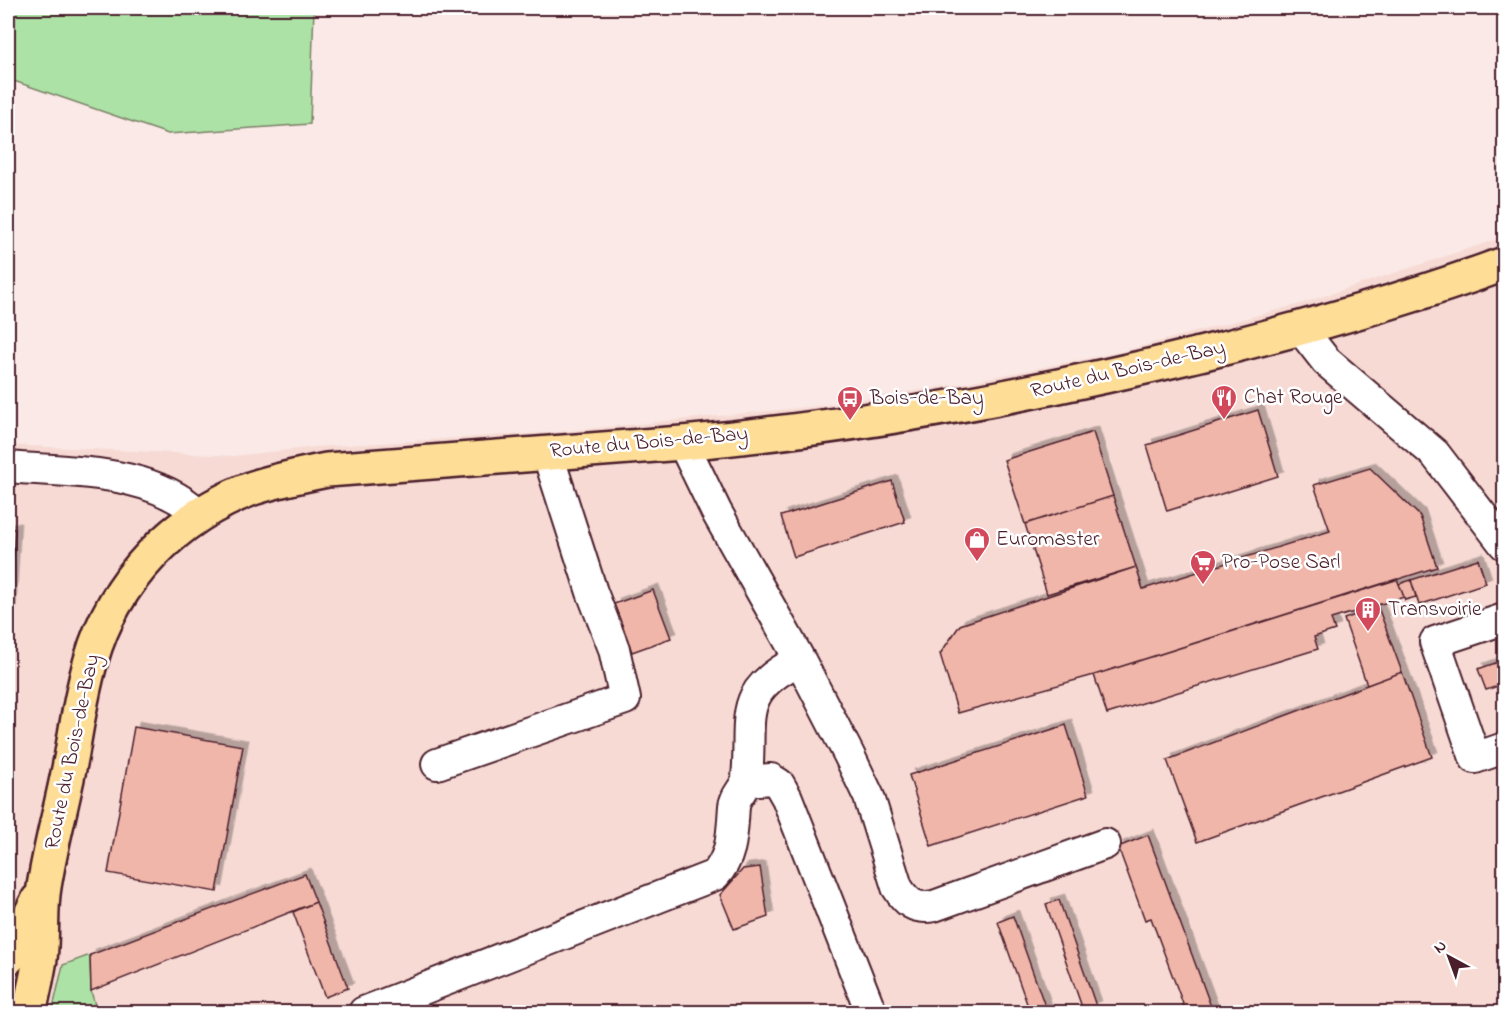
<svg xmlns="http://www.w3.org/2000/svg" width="1512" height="1020" font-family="'Indie Flower',sans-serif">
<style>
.built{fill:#f7dad4}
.green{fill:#ace2a5;stroke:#7b8068;stroke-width:1.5}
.building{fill:#f0b6aa;stroke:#4a1f2b;stroke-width:1.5;filter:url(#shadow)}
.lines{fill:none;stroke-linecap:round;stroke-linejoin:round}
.minor-casing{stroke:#4a1f2b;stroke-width:34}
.major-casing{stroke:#4a1f2b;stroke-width:38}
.minor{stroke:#fff;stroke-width:30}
.major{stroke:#fedd96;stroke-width:33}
.labels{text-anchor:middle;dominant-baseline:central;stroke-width:5;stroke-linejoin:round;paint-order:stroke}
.street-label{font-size:21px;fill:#4a1f2b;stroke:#fff}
.poi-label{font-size:21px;fill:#4a1f2b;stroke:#fff;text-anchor:start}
</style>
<defs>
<filter id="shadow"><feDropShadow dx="5.5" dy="-5.5" stdDeviation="0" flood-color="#0004"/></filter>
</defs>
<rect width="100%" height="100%" fill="#fae9e6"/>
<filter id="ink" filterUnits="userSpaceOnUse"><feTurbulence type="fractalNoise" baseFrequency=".0167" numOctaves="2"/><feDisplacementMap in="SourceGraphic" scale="12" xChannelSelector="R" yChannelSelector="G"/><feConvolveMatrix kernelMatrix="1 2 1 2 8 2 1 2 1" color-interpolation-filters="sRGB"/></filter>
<g filter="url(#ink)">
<path class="built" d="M1504,237V1012H97L91,991L90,956L63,965L52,1012H8V445L234,456L316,447L558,432L819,406L953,385L1120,352L1300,304Z"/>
<path class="green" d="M8,8H314L310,124L168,134L8,79Z
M90,955L91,991L97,1012H52L63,965Z"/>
<path class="building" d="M1258,410L1278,476L1167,511L1147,445Z
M1093,432L1113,496L1025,524L1004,460Z
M1370,468L1420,516L1437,567L1094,675L958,713L940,654L960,625L1136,567L1143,589L1330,531L1314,485Z
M892,481L905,522L794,557L781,516Z
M1113,496L1136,567L1047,594L1025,524Z
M8,529H15L10,616H8Z
M1478,559L1486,583L1419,605L1411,580Z
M1397,579L1404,597L1331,619L1335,630L1314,637L1318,649L1107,714L1094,675Z
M1411,580L1416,597L1405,600L1399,584Z
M653,590L671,638L632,652L614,604Z
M1378,607L1402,672L1367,685L1344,619Z
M1504,660V684L1486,690L1478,669Z
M1402,672L1432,757L1197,842L1167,760Z
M1066,725L1088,795L931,846L909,775Z
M134,727L243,746L217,892L108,873Z
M1148,835L1213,1012H1186L1151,918L1145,920L1118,847Z
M760,867L768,917L734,929L720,895L743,869Z
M305,874L316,902L91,991L90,955Z
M1059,900L1096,1006L1083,1010L1046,904Z
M316,902L348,988L325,997L293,912Z
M1013,916L1047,1012H1030L998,922Z"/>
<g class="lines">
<defs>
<path id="minor" d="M1301,329L1326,361L1435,454L1504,544
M683,443L716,511L800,660L849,755L869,797L897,887C906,902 915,910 934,906L1105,844
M8,467C72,473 150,468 200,515
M1504,619L1435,642L1475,758L1504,748
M437,764L625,699L614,649L592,592L547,452
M747,781L771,779L779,784L787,798L871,1012
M364,1012L715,875C733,856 732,831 734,806C735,795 746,788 747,778C753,718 734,692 800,660"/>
<path id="major" d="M8,958L38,900
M29,1012C33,995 37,977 40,959C43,935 40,910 44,887C51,842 64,798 72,753C77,722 82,691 91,660C114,580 175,517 253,488C277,480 302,475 327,470C445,460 564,453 682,443C858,427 1033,395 1204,353C1306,328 1406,300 1504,264"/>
</defs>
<use href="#minor" class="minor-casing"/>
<use href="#major" class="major-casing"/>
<use href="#minor" class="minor"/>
<use href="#major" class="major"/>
</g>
</g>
<defs>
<symbol id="restaurant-pin" viewBox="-11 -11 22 30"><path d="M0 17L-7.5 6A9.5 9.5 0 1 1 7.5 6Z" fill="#d1495b" stroke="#fff"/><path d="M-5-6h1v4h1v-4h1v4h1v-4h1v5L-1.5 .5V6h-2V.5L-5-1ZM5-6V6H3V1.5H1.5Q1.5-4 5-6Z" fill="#fff"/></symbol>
<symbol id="bus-pin" viewBox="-11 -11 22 30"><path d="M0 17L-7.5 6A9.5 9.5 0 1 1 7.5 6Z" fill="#d1495b" stroke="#fff"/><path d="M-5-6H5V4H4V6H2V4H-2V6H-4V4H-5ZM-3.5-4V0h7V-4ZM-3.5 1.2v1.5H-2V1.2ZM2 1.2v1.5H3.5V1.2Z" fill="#fff"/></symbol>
<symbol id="shop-pin" viewBox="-11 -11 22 30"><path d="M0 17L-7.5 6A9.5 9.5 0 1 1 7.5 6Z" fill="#d1495b" stroke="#fff"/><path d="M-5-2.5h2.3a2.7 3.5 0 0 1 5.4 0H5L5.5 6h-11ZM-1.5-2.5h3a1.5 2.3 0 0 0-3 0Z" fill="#fff"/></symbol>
<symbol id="supermarket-pin" viewBox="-11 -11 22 30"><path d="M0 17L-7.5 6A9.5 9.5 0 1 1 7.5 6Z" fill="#d1495b" stroke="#fff"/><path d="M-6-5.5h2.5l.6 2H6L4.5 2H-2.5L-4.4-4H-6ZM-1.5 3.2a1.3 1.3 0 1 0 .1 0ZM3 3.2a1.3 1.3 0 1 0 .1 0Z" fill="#fff"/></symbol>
<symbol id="building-pin" viewBox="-11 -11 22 30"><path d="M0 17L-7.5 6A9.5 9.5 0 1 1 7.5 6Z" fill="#d1495b" stroke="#fff"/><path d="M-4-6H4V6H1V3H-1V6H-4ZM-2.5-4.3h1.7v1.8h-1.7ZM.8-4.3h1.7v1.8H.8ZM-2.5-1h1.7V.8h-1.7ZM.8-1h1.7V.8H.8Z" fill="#fff"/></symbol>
</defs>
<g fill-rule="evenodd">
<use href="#restaurant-pin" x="1209" y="383" width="30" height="40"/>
<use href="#bus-pin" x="835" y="384" width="30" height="40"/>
<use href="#shop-pin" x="962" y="525" width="30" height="40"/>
<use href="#supermarket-pin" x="1188" y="548" width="30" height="40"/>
<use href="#building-pin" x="1353" y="595" width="30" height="40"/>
</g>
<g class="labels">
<g class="street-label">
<text transform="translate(1128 370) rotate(-13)">Route du Bois-de-Bay</text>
<text transform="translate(649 443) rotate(-5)">Route du Bois-de-Bay</text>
<text transform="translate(73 752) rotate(-78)">Route du Bois-de-Bay</text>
</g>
<g class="poi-label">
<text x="1244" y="398">Chat Rouge</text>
<text x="870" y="399">Bois-de-Bay</text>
<text x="996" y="540">Euromaster</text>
<text x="1222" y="563">Pro-Pose Sarl</text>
<text x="1388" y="610">Transvoirie</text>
</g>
</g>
<rect width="1512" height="1020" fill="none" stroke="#fff" stroke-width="30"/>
<rect x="15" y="15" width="1482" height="990" fill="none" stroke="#4a1f2b" stroke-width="2" filter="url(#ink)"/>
<g transform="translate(1449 957) rotate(319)" stroke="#ffffff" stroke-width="4.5" paint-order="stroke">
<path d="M0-4.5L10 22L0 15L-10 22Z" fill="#4a1f2b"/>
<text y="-9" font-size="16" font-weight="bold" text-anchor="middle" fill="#4a1f2b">N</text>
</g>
</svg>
